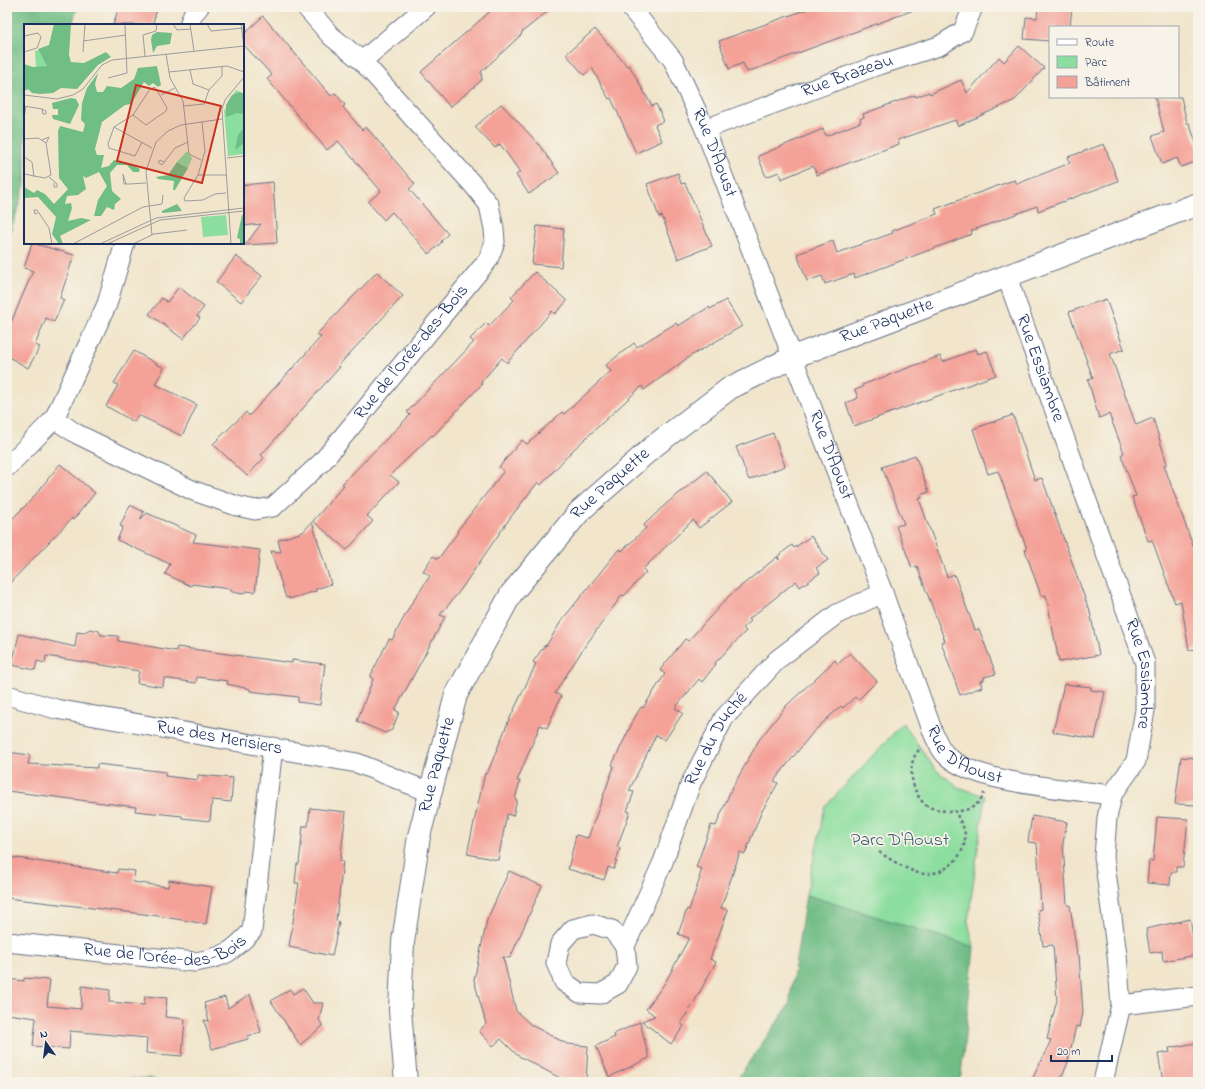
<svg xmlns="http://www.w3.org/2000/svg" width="1205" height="1089" font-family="'Indie Flower',sans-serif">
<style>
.green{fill:#8cde9f;stroke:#54867e}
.forest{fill:#71bd86;stroke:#467672}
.building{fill:#f4a197}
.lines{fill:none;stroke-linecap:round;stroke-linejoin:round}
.minor-casing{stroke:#666f84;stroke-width:21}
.tertiary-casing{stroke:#666f84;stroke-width:24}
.path{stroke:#666f84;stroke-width:2.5;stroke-dasharray:3 3;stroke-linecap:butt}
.minor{stroke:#fff;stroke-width:19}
.tertiary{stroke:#fff;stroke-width:22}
.labels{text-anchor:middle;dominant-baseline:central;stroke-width:3.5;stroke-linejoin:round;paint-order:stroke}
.street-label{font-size:18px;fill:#1b2f5e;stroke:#f7f3e8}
.park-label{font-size:18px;fill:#375b6e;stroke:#f7f3e8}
.inset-road{fill:none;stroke:#9b9c9f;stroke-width:1}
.view{fill:#c8321e;fill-opacity:0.15;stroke:#c8321e;stroke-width:2}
.inset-edge{fill:none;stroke:#1b2f5e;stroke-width:2}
</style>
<rect width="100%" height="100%" fill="#f7f3e8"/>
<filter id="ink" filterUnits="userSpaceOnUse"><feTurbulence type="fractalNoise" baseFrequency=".025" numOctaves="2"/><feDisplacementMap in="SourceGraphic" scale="8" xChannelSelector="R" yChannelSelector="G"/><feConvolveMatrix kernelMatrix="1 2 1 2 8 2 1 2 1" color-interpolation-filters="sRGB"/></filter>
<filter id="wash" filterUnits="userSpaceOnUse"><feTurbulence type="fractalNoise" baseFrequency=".012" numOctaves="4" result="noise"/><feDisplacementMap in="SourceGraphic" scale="16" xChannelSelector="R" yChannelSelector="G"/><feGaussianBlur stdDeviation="0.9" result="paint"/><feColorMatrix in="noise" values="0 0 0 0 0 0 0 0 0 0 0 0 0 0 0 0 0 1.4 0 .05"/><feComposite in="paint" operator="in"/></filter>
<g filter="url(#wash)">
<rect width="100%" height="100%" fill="#f1e5cb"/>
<path class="green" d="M903,723L935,769L958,787L985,796L968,922L974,947L806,895L825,807Z"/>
<path class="forest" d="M7,7H77L72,25H25V184L7,245Z
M806,895L974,947L961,1075L958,1082H735L789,1005Z
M148,1078L166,1082H73Z"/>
<g id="blocks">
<path class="building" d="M119,7H158L152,25H113Z
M495,7H553L521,33L522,34L481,72L482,80L450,107L421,72Z
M813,7H919V8L747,72L743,63L729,69L719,41Z
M1038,7H1072L1070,27H1050V41L1024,39L1026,17L1037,18Z
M263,16L331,96L335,93L345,105L343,107L362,130L366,127L415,184L409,189L448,234L442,240L441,243L429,254L392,212L384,220L368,202L381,191L338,141L327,150L267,79L272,75L243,44V35Z
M595,29L627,66L629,65L652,106L656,104L664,121L655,125L662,141L636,153L611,98L609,99L592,68L584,75L566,54Z
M1019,46L1044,68L1015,100L958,126L955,120L898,140L899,144L817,175L813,166L781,179L779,172L766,177L758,156L823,129L826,136L861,122L860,119L864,117L863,114L915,95L916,97L929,92L930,94L961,80L967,93L999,57L1004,62Z
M1155,97H1181L1187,123H1189L1198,148V161L1181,167L1177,158L1162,164L1152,136L1164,132Z
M501,104L537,142L559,173L529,194L516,175L520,172L500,144L495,148L475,127Z
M1104,144L1118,181L1038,211L1037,206L971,231L972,234L855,278L854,274L825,284L822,276L807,281L797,254L833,241L837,253L893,233L892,231L937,214L935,209L1008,182L1015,180L1017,184L1070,163L1068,157Z
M678,173L681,184L685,183L712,246L678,259L662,216L659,217L647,184Z
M273,182L277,243L245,245L261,224L243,226V185Z
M537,226L564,229L561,267L532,264Z
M32,243L74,255L60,298L64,300L54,322L46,318L35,345L40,347L28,368L7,356V332L33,271L24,268Z
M236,256L262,276L241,302L216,282Z
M377,272L403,296L338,366L340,367L261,455L264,458L247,476L213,444L246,412L249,416L321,337L317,334Z
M535,272L567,301L555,314L552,311L507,363L502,358L481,382L482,384L433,436L432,435L390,475L399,482L367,516L373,521L347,550L313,521L344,485L342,484L410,415L407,412L474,342L470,339L486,323L489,326L514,300L511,297Z
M179,287L204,307L197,316L200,318L183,339L149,314L162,298L167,302Z
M1106,299L1124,349L1110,354L1136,425L1153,418L1167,464L1164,465L1193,546L1198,544V649L1189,650L1181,601L1175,603L1152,540L1148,541L1132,497L1136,496L1121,455L1124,453L1109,414L1099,418L1088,380L1093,378L1069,312Z
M726,300L742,326L689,357L644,390L642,386L573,450L541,485L538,482L510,518L459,592L440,615L445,617L395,710L399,712L392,730L385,733L357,721L373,679L370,677L389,639L392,640L410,606L430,576L423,571L433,556L438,559L458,532L457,531L504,471L499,467L522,440L527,444L562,412L564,414L611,371L606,365L634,343L637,347L676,323L678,326L709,307L710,309Z
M976,349L978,354L987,351L996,375L854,426L846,403L858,398L855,390L863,387L862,385L940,356L943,362Z
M134,351L164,368L155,384L197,405L182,436L138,415L134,422L106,406L118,385L114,383Z
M1013,415L1035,480L1042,478L1088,607H1089L1099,655L1059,662L1046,595L1041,596L1025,550L1027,549L998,471L988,474L973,429Z
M773,433L785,466L749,480L736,447Z
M915,455L929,492L920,495L922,498L919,499L947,577L954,574L975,630L979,629L996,674L984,677V680L980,681L982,687L960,695L941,642L945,641L917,566L912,568L896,526L904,524L882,467Z
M60,464L95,493L73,520L72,518L7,586V524L31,500Z
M707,471L732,502L699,528L693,520L643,569L646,572L624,596L622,595L583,649L555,693L561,696L547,728L540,725L517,781H520L515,799L517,800L513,816L507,814L498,860L467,854L485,773L487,774L508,722L536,664L533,662L545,645L546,646L562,620L619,549L622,551L646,528L644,525L667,503Z
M130,505L144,512L140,520L147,513L196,535L193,542L260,550L255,592L246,591L243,594L232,592L230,589L192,584L191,586L165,574L170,564L117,540L123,527L120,526Z
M312,522L331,584L316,589V591L289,599V597L286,598L271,551L281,552L278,540L303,532Z
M811,536L828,560L816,568L820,573L800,587L796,581L749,619L751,621L743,628L746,631L715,663L716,664L702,682L699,679L675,708L683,713L665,740L656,735L629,791L634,792L627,811L630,812L617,847L620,848L614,869L608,867L604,880L568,869L576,835L588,838L614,766L612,765L635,717L641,707L643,708L665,674L660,670L685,639L688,641L730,595L777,557L779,560L778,556L792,545L794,548Z
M90,629L99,631L101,635L118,636V641L176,651L177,647L292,663V660L325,664L320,705L298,702V697L250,691V689L227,684L228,681L197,677L196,683L164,678L163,687L137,683L139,671L46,656L45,663L37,661L35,670L12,665L19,634L75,647L77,632L83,633Z
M850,653L877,681L858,700L855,697L843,708L841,706L814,731L774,781L778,783L761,813L745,854L740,852L721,908L728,910L710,959L716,962L691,1008L680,1023L684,1026L671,1044L642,1021L655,1016L646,1009L665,983L689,938L678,934L687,909L689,910L700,878H699L702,869L696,867L711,825L716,826L730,792L759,740L786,706L835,660L838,664Z
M1064,684L1091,687V690L1105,692L1095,739L1053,732Z
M7,752L30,755L28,764L97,768V764L166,772L165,776L198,780V775L233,778L231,802L212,800L210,821L182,818V816L135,811L136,807L7,791Z
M1181,757L1198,758V805L1175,804Z
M310,808L346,812L340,861H343L336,921L339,922L332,956L289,947L299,883H295L297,864H299L303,826H308Z
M1032,816L1067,822L1063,843L1067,905H1070L1077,955H1079L1083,1013L1080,1027L1076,1026L1067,1065L1059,1082H1031L1051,1040L1047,1039L1057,1000L1053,945L1043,946L1038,910L1041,909L1037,843L1028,842Z
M1157,817L1188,819L1183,867H1176V872H1171L1170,885L1147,883L1149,861H1153Z
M10,857L117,873L118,869L135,871L133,882L168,887L169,880L212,887L206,924L152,915L7,898V865H9Z
M509,871L542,886L510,958L503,957L516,1011L531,1025L567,1044L588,1046L586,1081L562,1079L517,1055L501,1039L493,1046L479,1031L486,1024L474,980L487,920Z
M1190,919L1196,955L1163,961L1162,951L1150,953L1146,929Z
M24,978L50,980L47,1006L81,1009L82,986L110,990L109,1002L144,1005L145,996L167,998L165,1017L185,1019L182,1056L146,1053L147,1038L70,1031L69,1049L33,1046L36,1018L7,1014V979L24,981Z
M303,988L313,1003H323L319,1020L323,1026L300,1045L271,1001L290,989L293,994Z
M250,994L261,1032L248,1036V1039L212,1049L204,1020L209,1021L204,1003L225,997L228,1008Z
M640,1022L649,1058L609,1077L596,1046L615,1037L614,1034Z
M1196,1043L1198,1054V1081L1163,1082L1158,1054L1170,1052L1169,1048Z"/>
</g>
</g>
<g filter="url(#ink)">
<use href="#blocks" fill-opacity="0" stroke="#666f84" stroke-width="1"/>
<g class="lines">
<defs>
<g id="minor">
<path id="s1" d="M630,7L673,60L705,129L883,593L934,735C937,741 940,749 945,754C973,784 1070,789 1112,795"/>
<path d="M189,25L193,14L199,7"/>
<path d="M362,61L426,7"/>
<path id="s2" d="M705,129L873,67L939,46L963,31L973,7"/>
<path id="s3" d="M1007,277L1145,663V710L1136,761L1112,795L1107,818L1104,857L1117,955L1121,1005L1103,1082"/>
<path id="s4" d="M54,419L77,434L194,491L237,506L255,510L273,507L322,462L488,260L495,242L494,229L489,205L475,187L362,61L331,36L306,7"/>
<path d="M7,467L54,419L107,304L125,243"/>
<path id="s5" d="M7,695L56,709L357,763L429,792"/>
<path id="s6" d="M7,942L195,962C225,957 231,953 252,931L273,747"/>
<path id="s7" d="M625,946L612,930L593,924L573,929L560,944L556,963L564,982L580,993L600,994L618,984L627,966L625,946L663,862L691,783L724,718L778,659L837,614L883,593"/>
<path d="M1121,1005L1198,996"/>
</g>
<g id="tertiary">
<path id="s8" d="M406,1082L400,1010L403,942L419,836L456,695L511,594L580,511L654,446L730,388L793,357L1198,204"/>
</g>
</defs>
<use href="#minor" class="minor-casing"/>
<use href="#tertiary" class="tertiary-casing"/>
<path class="path" d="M919,750C905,764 912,795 927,806C929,808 933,808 936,809C953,814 977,813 984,793
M879,852C890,859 902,867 915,872C940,881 971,856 964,829C962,824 958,818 956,812"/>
<use href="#minor" class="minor"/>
<use href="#tertiary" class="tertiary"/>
</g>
</g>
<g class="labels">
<g class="street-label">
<text stroke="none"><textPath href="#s2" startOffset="152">Rue Brazeau</textPath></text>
<text stroke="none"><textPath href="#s1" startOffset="170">Rue D'Aoust</textPath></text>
<text stroke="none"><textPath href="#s8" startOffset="981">Rue Paquette</textPath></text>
<text stroke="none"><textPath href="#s4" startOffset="448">Rue de l'Orée-des-Bois</textPath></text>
<text stroke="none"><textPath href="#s3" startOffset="97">Rue Essiambre</textPath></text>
<text stroke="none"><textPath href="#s1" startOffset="494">Rue D'Aoust</textPath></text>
<text stroke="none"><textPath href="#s8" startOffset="657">Rue Paquette</textPath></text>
<text stroke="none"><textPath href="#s3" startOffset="420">Rue Essiambre</textPath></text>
<text stroke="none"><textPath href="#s5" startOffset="217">Rue des Merisiers</textPath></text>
<text stroke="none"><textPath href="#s7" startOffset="448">Rue du Duché</textPath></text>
<text stroke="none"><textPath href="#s1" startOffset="830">Rue D'Aoust</textPath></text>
<text stroke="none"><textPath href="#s8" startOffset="321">Rue Paquette</textPath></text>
<text stroke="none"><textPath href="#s6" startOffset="161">Rue de l'Orée-des-Bois</textPath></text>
</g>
<g class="park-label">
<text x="900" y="841">Parc D'Aoust</text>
</g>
</g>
<g transform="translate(24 24)">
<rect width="220" height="220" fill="#f1e5cb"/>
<path d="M27,23L24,42L12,44L11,27ZM212,66L220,70V130L204,132L200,87ZM163,127L168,134L164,144L153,138ZM202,191L204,211L179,213L177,193Z" fill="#8cde9f"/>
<path d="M30,0H47L45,31L47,38L60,39L82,28L87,33L74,41L53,65L37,64L29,69L16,70L8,69L4,65L0,67V40L9,43L23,42L14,25L25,21ZM133,8L148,9L146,20L133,22L129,29L127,16L128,11ZM133,42L137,61L134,63L129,59L125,62L120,58L107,80L101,81L78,98L71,125L73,131H80L77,144L85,142L90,136L104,139L116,145L115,148H109L103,141H93L86,149L88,167L97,175L91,180L90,186L83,183L77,192H70L74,176L83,162L75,148L62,154L59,152L62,165L54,171L43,172L41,180L47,179L48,184L44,197L57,194L67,196L36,212L39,220H35L28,210L32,193L14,173L0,174V163L10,169L13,166L21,170L30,180L44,165L35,154L34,107L36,102L59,108L61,100L57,96L58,79L63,64L74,49L71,60L73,68H79L83,62L97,64L110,55L114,44ZM216,68L220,70V90L213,89L202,93V81L208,71ZM47,74L52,75L55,81L46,100L29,95L28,91H34V85H29L28,79ZM220,104V119L211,126L214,111ZM153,138L164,144L151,166H149L150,157L134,155L132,153L144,151ZM153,180L158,187L138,189V187ZM218,191H220V220H216V215L213,214Z" fill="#71bd86"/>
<path class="inset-road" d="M149,0L153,6L167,5M166,0L170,27M183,0L187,7L220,4M217,0L220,22M0,12L14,9L17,13L13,24L0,28M59,17L102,11M59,28L61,0M142,30L146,54L159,77L165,130L177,136M121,32L119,11L132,7L133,0M166,46L169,60L185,66M145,48L203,42L220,48M84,54L103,49L101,0M0,71L33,75L49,71L59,65L78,41L88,36L220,22M137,71L151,64M0,82L18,85L22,87V90H19L18,85M160,82L180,80L185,66L198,52V43M109,91L122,101L142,87L143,84L131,63L126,65L109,91L90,103L84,120L85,124L111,132L118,118M0,94L2,82M178,98L181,127L174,151L160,174L161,177L179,176L191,170L202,169M90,103L128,124M0,115L14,114L22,119L27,151L21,154L0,150M18,116L25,113L22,119M0,133L8,138L10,153M203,134L220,132M140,138L136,136L134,138L138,141L151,124L164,118M174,151H203M25,153L33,160V163H30V159M102,160L99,150L100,160H105L122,159M14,189L11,190L10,186H13L25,204L28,220M128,211L122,147L132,118L144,107L157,101L198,95M49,220L119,183L138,180L139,171M76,220L132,194L220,184M83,220L136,196L220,187M109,220L130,210L163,206M207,220L198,85L201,76L220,53"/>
<path class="view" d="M112,61L197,82L178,159L93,137Z"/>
<rect width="220" height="220" class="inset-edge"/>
</g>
<rect width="1205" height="1089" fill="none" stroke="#f7f3e8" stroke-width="24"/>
<rect x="1049" y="26" width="130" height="72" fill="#f7f3e8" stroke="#9fa5b1"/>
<rect x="1057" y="39" width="20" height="6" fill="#ffffff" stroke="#9fa5b1"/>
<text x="1085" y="46" font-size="12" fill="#1b2f5e">Route</text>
<rect x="1057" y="56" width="20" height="12" fill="#8cde9f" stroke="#9fa5b1"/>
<text x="1085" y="66" font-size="12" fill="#1b2f5e">Parc</text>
<rect x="1057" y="76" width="20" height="12" fill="#f4a197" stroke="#9fa5b1"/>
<text x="1085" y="86" font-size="12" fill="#1b2f5e">Bâtiment</text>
<g transform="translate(46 1043) rotate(346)" stroke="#f7f3e8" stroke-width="3" paint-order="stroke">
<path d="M0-3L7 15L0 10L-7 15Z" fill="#1b2f5e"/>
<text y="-6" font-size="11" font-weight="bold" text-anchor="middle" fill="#1b2f5e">N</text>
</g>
<path d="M1051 1055v6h61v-6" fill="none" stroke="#1b2f5e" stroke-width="2"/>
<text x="1057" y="1055" font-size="12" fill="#1b2f5e" stroke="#f7f3e8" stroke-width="3" paint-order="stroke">20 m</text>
</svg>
